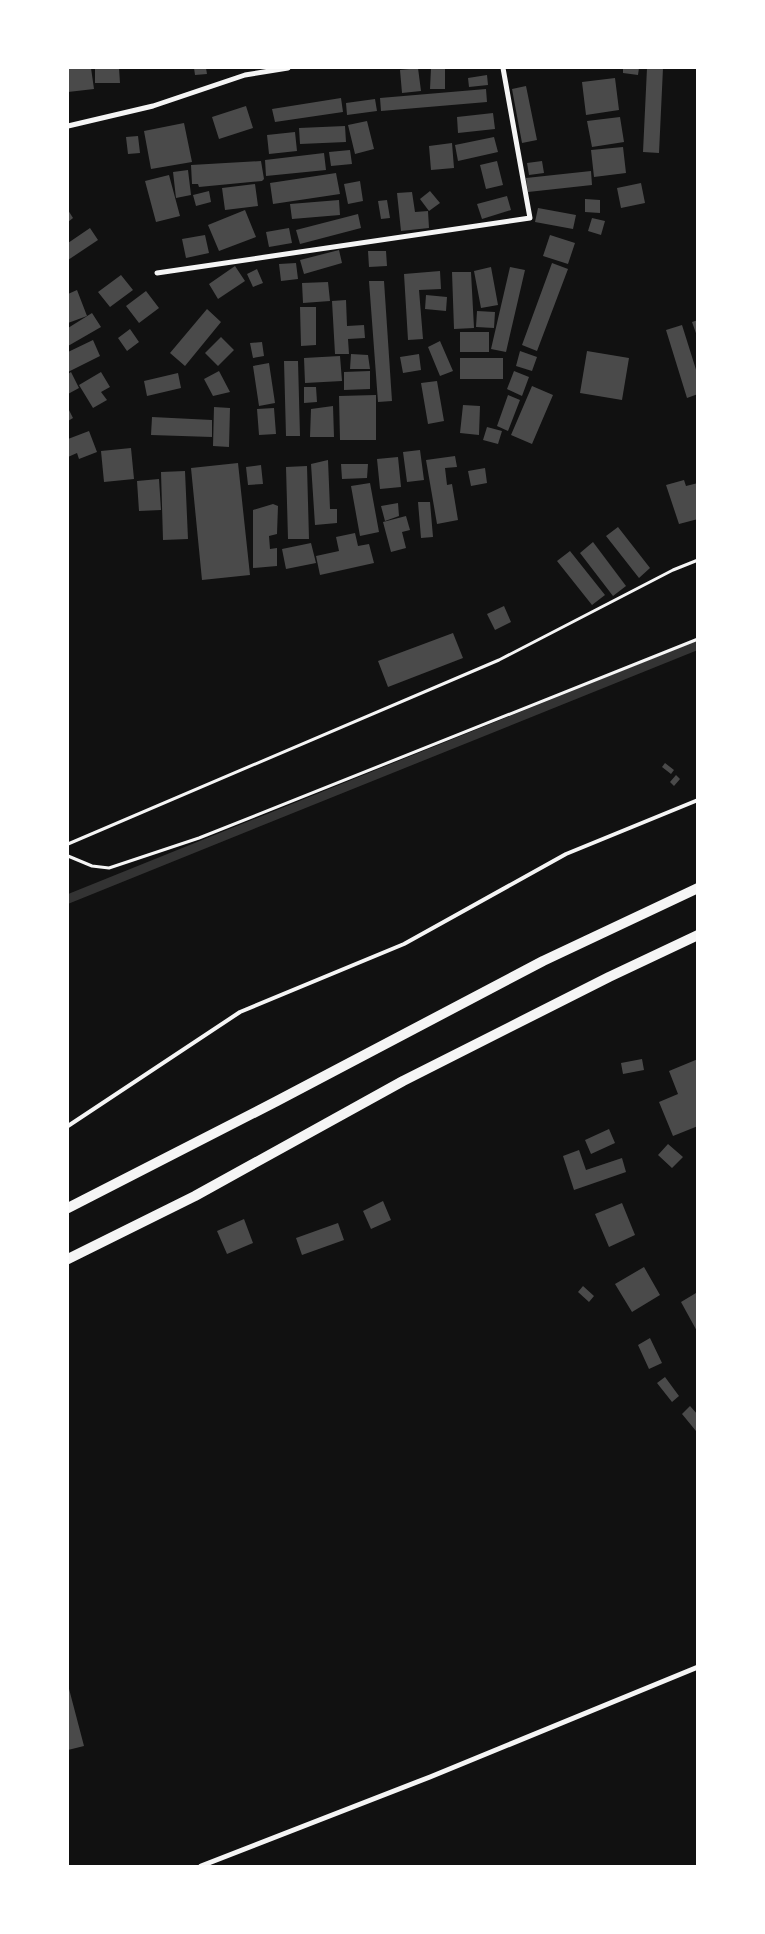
<svg xmlns="http://www.w3.org/2000/svg" width="765" height="1934" font-family="Montserrat,sans-serif">
<style>
.lines{fill:none;stroke-linecap:round;stroke-linejoin:round}
.stream{stroke:#333;stroke-width:9}
.building{fill:#4a4a4a}
.path{stroke:#f5f5f5;stroke-width:3}
.service{stroke:#f5f5f5;stroke-width:4}
.minor{stroke:#f5f5f5;stroke-width:5}
.secondary{stroke:#f5f5f5;stroke-width:10}
</style>
<rect width="100%" height="100%" fill="#111"/>
<g class="lines">
<path class="stream" d="M68,899L698,645"/>
</g>
<path class="building" d="M68,68H91L94,89L68,92Z
M95,68H119L120,83H95Z
M194,68H206L207,74L195,75Z
M418,68L421,91L402,93L400,70Z
M431,68H445V89H430Z
M623,68H639L638,75L623,73Z
M647,68H663L659,153L643,152Z
M487,75L488,85L469,87L468,78Z
M615,78L619,110L586,115L582,82Z
M526,86L537,140L522,143L512,89Z
M486,89L487,102L381,111L380,98Z
M341,98L343,112L275,122L272,109Z
M375,99L377,111L347,115L346,103Z
M246,106L253,128L219,139L212,117Z
M493,113L495,129L458,133L457,117Z
M620,117L624,142L592,147L587,121Z
M367,121L374,149L355,154L348,125Z
M184,123L192,162L151,169L144,131Z
M345,126L346,142L300,144L299,128Z
M295,132L297,151L269,154L267,135Z
M138,136L140,153L128,154L126,137Z
M494,137L498,152L458,161L455,145Z
M452,143L454,168L431,170L429,146Z
M623,147L626,173L594,177L591,150Z
M350,150L352,164L331,166L329,152Z
M324,153L326,170L266,176L265,160Z
M261,161L264,179L262,181L199,187L198,184H192L191,165Z
M497,161L503,185L486,189L480,165Z
M542,161L544,173L529,175L527,163Z
M188,170L191,195L176,198L173,172Z
M591,171L592,185L528,192L526,178Z
M336,173L340,194L273,204L270,183Z
M169,175L180,216L156,222L145,181Z
M360,181L363,201L348,204L344,184Z
M641,183L645,203L621,208L617,188Z
M255,184L258,206L225,210L222,188Z
M209,191L211,202L196,206L193,195Z
M430,191L440,203L429,211L420,199Z
M412,192L415,212L428,211L429,228L401,231L397,193Z
M507,196L511,210L482,219L477,204Z
M585,199L600,200V213L585,212Z
M339,200L340,215L292,219L290,204Z
M387,200L390,218L381,219L378,201Z
M538,208L576,215L573,229L535,222Z
M68,210L73,218L68,222Z
M245,210L256,237L219,251L208,225Z
M358,214L361,228L300,244L296,230Z
M592,218L605,221L601,235L588,231Z
M90,228L98,240L68,260V243Z
M289,228L292,243L269,247L266,232Z
M205,235L209,253L186,258L182,239Z
M550,235L575,243L568,264L543,256Z
M339,250L342,263L304,274L300,260Z
M368,251H386L387,266L369,267Z
M296,263L298,279L281,281L279,264Z
M552,263L568,269L537,351L522,345Z
M235,266L245,281L218,299L209,284Z
M491,267L498,305L481,308L474,271Z
M510,267L525,270L506,352L491,349Z
M257,269L263,283L253,287L247,274Z
M440,271L441,289L419,290L423,339L408,340L404,274Z
M452,272H471L474,328L454,329Z
M121,275L133,290L110,307L98,292Z
M369,281H384L392,401L378,402Z
M328,282L330,301L303,303L302,283Z
M77,290L87,316L68,323V294Z
M146,291L159,308L139,323L126,306Z
M426,295L447,297L446,311L425,309Z
M346,300L347,326L364,325L365,338L348,339L349,354H335L332,301Z
M300,307H316V345L301,346Z
M207,309L221,322L185,366L170,353Z
M477,311L495,312L494,328L476,327Z
M92,313L101,327L68,346V328Z
M698,320V336H697L692,322Z
M682,325L698,376V394L687,398L666,330Z
M130,329L139,342L127,351L118,338Z
M460,332H489V352H460Z
M221,337L234,350L218,366L205,353Z
M93,340L100,356L68,372V352Z
M440,341L453,371L440,376L428,347Z
M262,342L264,356L253,358L250,343Z
M520,351L537,357L532,371L516,366Z
M587,351L629,358L622,400L580,393Z
M351,354L368,355L370,369H350Z
M419,354L421,370L403,373L400,357Z
M340,356L342,381L305,383L304,358Z
M460,358H503V379H460Z
M284,361H298L300,436H286Z
M269,363L275,403L259,406L253,366Z
M219,371L230,392L213,396L204,379Z
M370,371V389L344,390V372Z
M514,371L529,377L522,396L507,389Z
M71,372L79,388L68,394V374Z
M101,372L110,387L101,392L107,400L93,408L79,385Z
M178,373L181,388L147,396L144,381Z
M437,381L444,421L428,424L421,383Z
M532,386L553,395L532,444L511,435Z
M304,387H316L317,402L304,403Z
M376,395V440H340L339,396Z
M508,395L520,400L508,431L497,426Z
M463,405L480,406L479,435L460,433Z
M333,406L334,437H310L311,409Z
M214,407L230,408L229,447L213,446Z
M68,408L73,418L68,421Z
M274,408L276,434L259,435L257,409Z
M152,417L212,420V437L151,435Z
M487,427L502,431L498,444L483,440Z
M89,431L97,452L79,459L77,453L68,457V439Z
M131,448L134,479L104,482L101,451Z
M420,450L424,480L407,482L403,452Z
M455,456L457,467L445,468L447,485L452,484L458,520L437,524L426,460Z
M398,457L401,487L380,489L377,459Z
M328,460L330,509H337V523L315,525L311,464Z
M238,463L250,575L202,580L191,468Z
M341,464H368L367,478L342,479Z
M261,465L263,484L248,485L246,467Z
M307,466L309,539H288L286,467Z
M485,468L487,483L471,486L468,471Z
M185,471L188,539L163,540L161,472Z
M159,479L161,510L139,511L137,481Z
M684,480L686,486L698,483V519L679,524L666,485Z
M370,483L379,532L360,536L351,486Z
M418,502H430L433,537L421,538Z
M398,503L399,516L385,521L381,506Z
M273,504L278,506L277,534L269,536L270,549L277,548V566L253,568V510Z
M406,516L410,530L402,532L406,548L391,552L383,522Z
M618,527L650,568L639,578L606,536Z
M355,533L358,546L369,544L374,563L320,575L316,556L339,551L336,537Z
M593,542L626,586L613,596L580,553Z
M311,543L316,563L286,569L282,549Z
M570,551L605,595L592,605L557,561Z
M504,606L511,622L495,630L487,614Z
M453,633L463,658L388,687L378,661Z
M665,763L674,770L671,774L662,767Z
M676,775L680,779L674,786L670,782Z
M642,1059L644,1070L623,1074L621,1063Z
M698,1059V1126L673,1136L659,1102L678,1094L669,1071Z
M609,1129L615,1143L591,1154L585,1140Z
M668,1144L683,1157L672,1168L658,1155Z
M579,1150L586,1170L622,1158L626,1172L574,1190L563,1156Z
M383,1201L391,1220L371,1229L363,1211Z
M622,1203L635,1235L609,1247L595,1214Z
M244,1219L253,1243L227,1254L217,1231Z
M338,1223L344,1240L302,1255L296,1238Z
M644,1267L660,1295L632,1312L615,1284Z
M583,1286L594,1296L589,1302L578,1292Z
M696,1293L698,1296V1333L681,1302Z
M650,1338L662,1363L649,1369L638,1345Z
M665,1377L679,1396L672,1402L657,1383Z
M690,1406L698,1415V1429L696,1431L682,1414Z
M68,1685L84,1746L68,1750Z"/>
<g class="lines">
<path class="path" d="M68,844L499,660L673,570L698,560
M68,856L92,866L109,868L199,838L698,639"/>
<path class="service" d="M68,1126L240,1012L404,944L566,854L698,800"/>
<path class="minor" d="M68,126L153,106L245,75L288,68
M157,273L530,218L503,68
M201,1866L430,1777L698,1667"/>
<path class="secondary" d="M68,1208L277,1101L543,961L698,888
M68,1259L195,1196L403,1081L609,977L698,935"/>
</g>
<rect width="765" height="1934" fill="none" stroke="#ffffff" stroke-width="138"/>
</svg>
